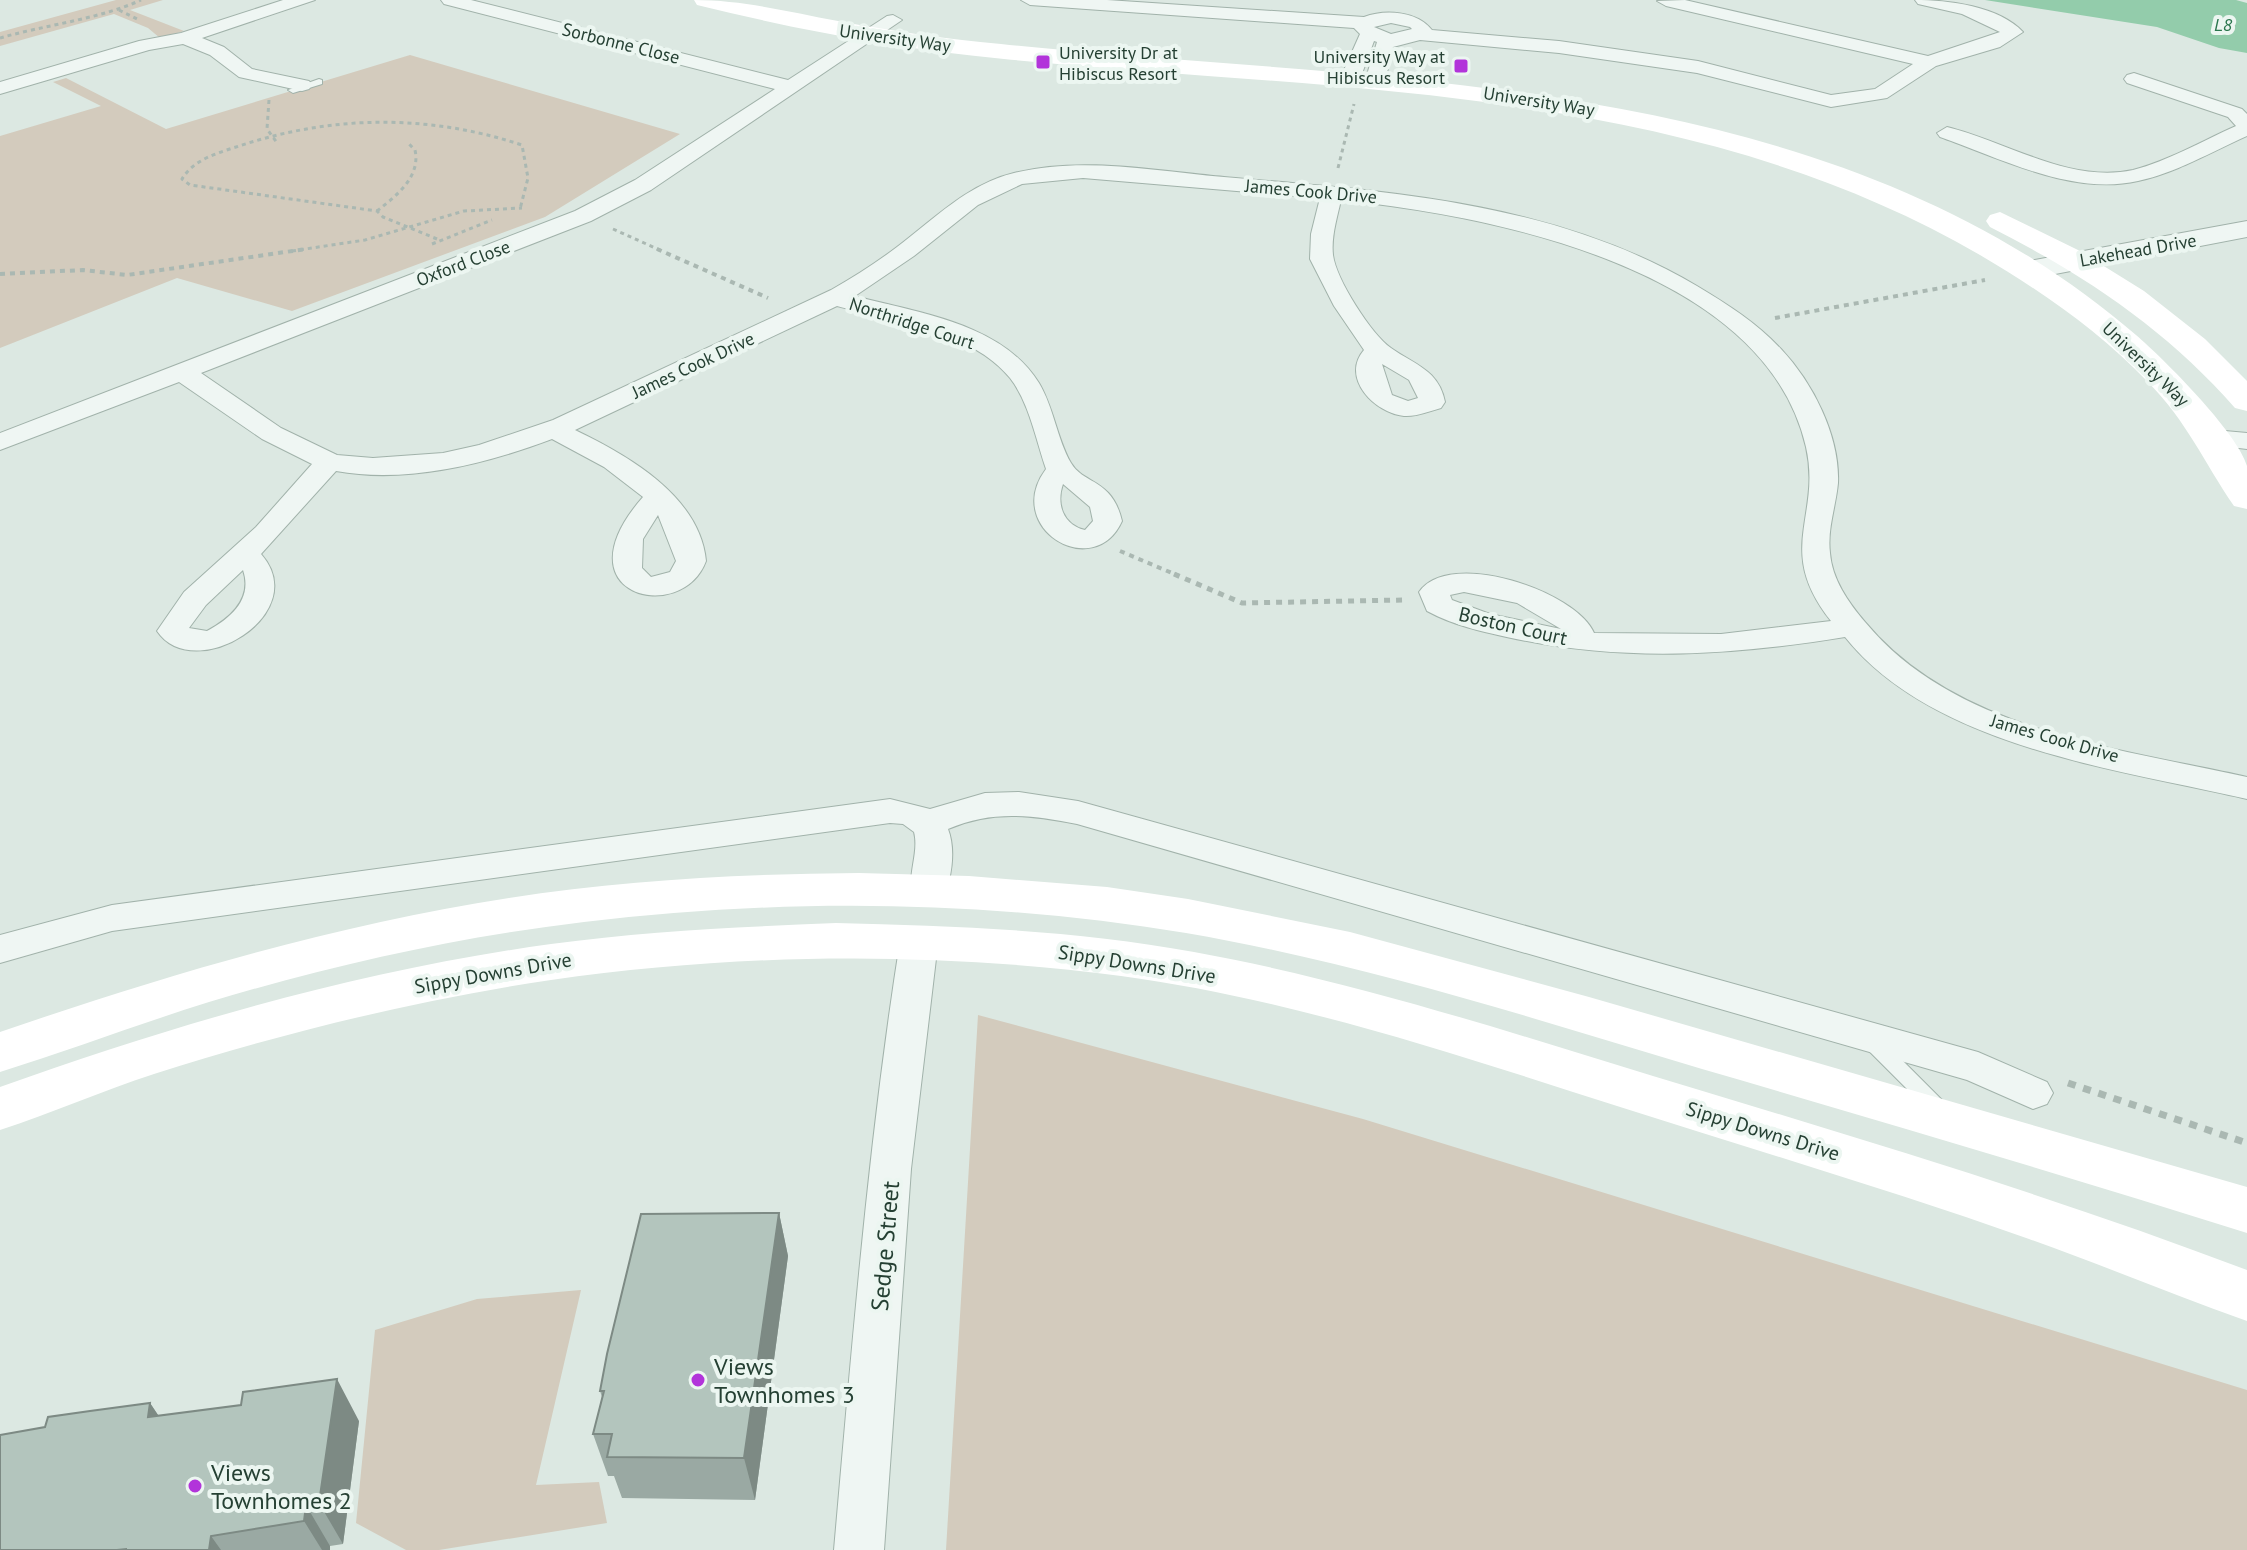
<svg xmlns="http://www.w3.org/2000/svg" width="2247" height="1550" font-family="'PT Sans',sans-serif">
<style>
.green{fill:#d3cbbd}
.water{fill:#93ccab}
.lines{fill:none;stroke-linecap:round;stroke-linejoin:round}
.service-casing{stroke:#a1b2aa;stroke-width:2}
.minor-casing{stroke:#a1b2aa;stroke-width:2}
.tertiary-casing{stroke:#a1b2aa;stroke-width:2}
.path-far3{stroke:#aab8b2;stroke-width:3;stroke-dasharray:4 4;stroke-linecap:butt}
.path-far2{stroke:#aab8b2;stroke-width:4;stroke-dasharray:5 5;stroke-linecap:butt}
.path-far1{stroke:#aab8b2;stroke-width:5;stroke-dasharray:6 6;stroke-linecap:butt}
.path{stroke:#aab8b2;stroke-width:7;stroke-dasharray:8 8;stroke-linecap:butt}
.service{fill:#eff6f3;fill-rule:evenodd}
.minor{fill:#eff6f3;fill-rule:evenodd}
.tertiary{fill:#eff6f3;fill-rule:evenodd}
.secondary{fill:#fff;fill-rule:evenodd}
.wall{fill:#9aa9a3}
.shaded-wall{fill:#7d8a84}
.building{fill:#b3c5bd;stroke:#7d8a84;stroke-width:2}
.poi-dot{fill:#b234da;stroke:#ecf6f1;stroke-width:3}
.labels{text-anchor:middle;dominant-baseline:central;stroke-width:8;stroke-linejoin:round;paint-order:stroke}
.far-water-label{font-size:18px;font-style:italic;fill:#2b774e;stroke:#ecf6f1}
.far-street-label{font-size:18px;fill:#254033;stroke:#ecf6f1}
.far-poi-label{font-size:18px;fill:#254033;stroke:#ecf6f1;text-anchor:start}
.street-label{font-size:20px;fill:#254033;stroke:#ecf6f1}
.near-street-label{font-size:24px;fill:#254033;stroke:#ecf6f1}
.near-poi-label{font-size:24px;fill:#254033;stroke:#ecf6f1;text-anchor:start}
</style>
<rect width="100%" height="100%" fill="#dce8e2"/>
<path class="green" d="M116,0H163L130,10L184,31L160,38L148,28L114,14L0,46V32Z
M410,55L680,134L545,217L292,311L177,278L0,348V136L101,106L53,82L66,78L166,129Z
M978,1015L1363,1119L2247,1390V1550H946Z
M581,1290L536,1485L599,1482L607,1523L439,1550H406L356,1523L375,1330L477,1299Z"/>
<path class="water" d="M1985,0H2236L2247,3V53L2219,48L2157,27Z"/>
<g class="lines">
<defs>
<path id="service" d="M319,79L322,80V84L293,93L288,90Z
M1875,1038L1882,1040L1945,1103L1948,1108L1945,1113L1938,1116L1931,1113L1868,1050L1866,1045L1868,1040Z"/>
<path id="minor" d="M283,0H315L202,38L224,47L252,69L309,81L312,85L309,89L302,91L239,77L210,55L183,44L149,50L0,94V82L139,41L181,33Z
M441,0H471L788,80L887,16L893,15L902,20L651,190L591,221L201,373L281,428L337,455L373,458L443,453L479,445L553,420L831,290C854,277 876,263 897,247C934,219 968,184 1014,173C1082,156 1155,171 1224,177C1385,191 1554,201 1697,286C1727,304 1757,323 1781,349C1813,383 1840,436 1838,483C1836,506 1827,529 1830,553C1832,579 1848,602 1865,622C1955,731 2117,748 2247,777V799C2117,769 1933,747 1845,637C1736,655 1629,662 1521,640C1489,633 1456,627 1427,611L1419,592C1449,548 1576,591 1594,633L1721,634L1831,621C1774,549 1822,517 1806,447C1765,269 1495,216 1341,200C1337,218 1331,237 1333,255C1336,279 1371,334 1391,348C1415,365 1439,370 1445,402L1441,408C1430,411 1416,417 1404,416C1375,413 1340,378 1364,350L1334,306L1310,259L1311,234L1320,198L1083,178L1022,184L978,205L914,256L855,296C918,313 1002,323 1039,383C1054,408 1057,439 1071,463C1084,485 1112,478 1122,521C1094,583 1002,528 1046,469C1036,440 1029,402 1010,378C971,330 892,321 837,306L575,430C627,455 700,496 706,561C682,626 556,596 643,497L604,467L552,439C486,464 406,484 336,471L261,554C314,614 194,686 157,631L184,592L256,527L312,464L262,439L179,382L0,450V433L575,211L635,180L775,89L444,4ZM1382,364L1409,380L1418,398L1408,401L1392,395ZM1063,484L1090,507L1093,521L1085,530C1063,525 1056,504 1063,484ZM658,515L676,561L670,572L651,577L642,568L643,539ZM243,570C253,599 231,618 207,631L189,628L206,605ZM1464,592L1517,603L1561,629L1490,614L1452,600L1450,595Z
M1021,0H1107L1364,17C1385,9 1417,11 1432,30L1559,41L1698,61L1831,95L1875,89L1913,64L1666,6L1657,1L1685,0L1928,56L2000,32L1962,14L1918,4L1915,0C1948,0 1999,6 2023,32L2000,47L1936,66L1887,98L1831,107L1697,73L1559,53L1420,40L1393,47L1385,81L1375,87L1365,81L1377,42L1374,41L1360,79L1350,85L1340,79L1360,34L1354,28L1030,5ZM1391,23L1410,27L1412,29L1391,34L1374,27Z
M2134,73L2242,109L2247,114V136C2211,152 2176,173 2138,181C2072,196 2000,158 1940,137L1937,133L1947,127C2005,141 2070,184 2133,170C2168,161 2202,141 2236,126L2228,117L2127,83L2124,79L2127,75Z
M2214,430L2247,433V449L2205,444L2201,438L2205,432Z
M1019,792L1078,801L1978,1052L2047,1082L2053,1093L2047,1104L2033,1109L1967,1080L1077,824C1031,815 992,810 948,829C956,849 952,882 941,900L928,904L915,900C904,881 920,854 914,832L903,824L890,823L112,931L0,963V935L112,905L890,799L930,809L985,793Z
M919,928L932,932L938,942L911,1169L884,1550H834C852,1347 868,1144 900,942L906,932Z"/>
<path id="tertiary" d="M2247,221V237L2029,279L2019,276L2015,270L2019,264L2029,261Z"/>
</defs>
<use href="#service" class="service-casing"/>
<use href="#minor" class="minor-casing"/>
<use href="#tertiary" class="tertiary-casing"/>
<path class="path-far3" d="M119,10L139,20
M0,38C45,25 100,19 141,0
M269,100L267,129L278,144
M1338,168L1354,104
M377,211C396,196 421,177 415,150L407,142
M613,229L662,251
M437,239L383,217L377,211L190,185L182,179C194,159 218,153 239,146C333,115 428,114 522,145L528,178L520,209
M432,244L492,220
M292,251L365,240L464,211L522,208"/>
<path class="path-far2" d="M657,249L768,298
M0,274L83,270L127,275L306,249
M1775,318L1985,280
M1120,551L1179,576"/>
<path class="path-far1" d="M1174,574L1242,603L1403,600"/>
<path class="path" d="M2068,1083L2247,1143"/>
<use href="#service" class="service"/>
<use href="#minor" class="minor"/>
<use href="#tertiary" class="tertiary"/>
<path class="secondary" d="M694,0C743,0 790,12 838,21C892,31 946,39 1001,44C1384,84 1826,68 2136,335C2163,358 2238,433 2247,466C2247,478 2247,496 2247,509L2234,506C2203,461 2188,423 2148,382C2098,330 2041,291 1980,255C1685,83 1334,92 1004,59C901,49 798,30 697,5Z
M2000,212L2078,250L2144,291L2205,339L2247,381V411L2235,408C2166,329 2083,274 1990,227L1986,221L1990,215Z
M859,873L969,876L1107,887L1188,899L1350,932L1589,997L2247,1187V1233C2066,1176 1884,1122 1702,1069C1532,1018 1361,963 1186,933C988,900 783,898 584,922C457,937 332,965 209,1002C139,1024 70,1050 0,1072V1032C166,975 335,925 509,898C625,880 742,874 859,873Z
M836,923C956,926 1075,930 1194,952C1365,983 1530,1039 1696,1089C1881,1145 2066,1201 2247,1270V1321C2174,1295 2102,1265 2029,1239C1893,1191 1755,1150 1617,1106C1455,1054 1291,999 1121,976C933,951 739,953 551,980C416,1000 283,1033 154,1074C102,1091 52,1113 0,1130V1087C179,1023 362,970 551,944C646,931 740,927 836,923Z"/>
</g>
<path class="wall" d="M779,1213L788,1256L755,1500L622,1498L614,1476H608L593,1434L602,1397L600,1391Z
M150,1403L158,1415L359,1421L343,1544L330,1546V1550H0L45,1427Z"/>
<path class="shaded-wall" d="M779,1213L788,1256L755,1500L744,1458Z
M337,1379L359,1421L343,1544L319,1503Z
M150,1403L178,1445L148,1417Z
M306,1505L330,1546V1550H322L304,1521Z
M211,1536L221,1550H209Z"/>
<path class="building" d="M779,1213L744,1458L607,1457L612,1434H593L604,1391H600L607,1354L641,1214Z
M337,1379L319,1503L306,1505L304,1521L211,1536L209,1550H126V1549L117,1550H0V1435L45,1427L48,1417L90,1411L150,1403L148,1417L241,1405L243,1392Z"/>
<g class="poi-dot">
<rect x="1035" y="54" width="16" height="16" rx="4"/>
<rect x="1453" y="58" width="16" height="16" rx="4"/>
<circle cx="698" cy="1380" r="8"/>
<circle cx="195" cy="1486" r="8"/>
</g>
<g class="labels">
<g class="far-water-label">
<text x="2223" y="24">L8</text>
</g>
<g class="far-street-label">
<text transform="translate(895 38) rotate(8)">University Way</text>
<text transform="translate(621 43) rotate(14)">Sorbonne Close</text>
<text transform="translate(1539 101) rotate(9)">University Way</text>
<text transform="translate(1311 191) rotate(5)">James Cook Drive</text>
<text transform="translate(2138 250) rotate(-10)">Lakehead Drive</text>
<text transform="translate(463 263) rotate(-21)">Oxford Close</text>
<text transform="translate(912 323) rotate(18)">Northridge Court</text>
<text transform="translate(2146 364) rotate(44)">University Way</text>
<text transform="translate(693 365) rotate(-25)">James Cook Drive</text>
<text transform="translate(2055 738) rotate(16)">James Cook Drive</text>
</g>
<g class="far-poi-label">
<text x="1059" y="52">University Dr at<tspan x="1059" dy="21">Hibiscus Resort</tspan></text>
<text x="1445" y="56" text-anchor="end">University Way at<tspan x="1445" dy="21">Hibiscus Resort</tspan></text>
</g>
<g class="street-label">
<text transform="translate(1513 626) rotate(13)">Boston Court</text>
<text transform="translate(1137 964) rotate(9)">Sippy Downs Drive</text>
<text transform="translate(493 973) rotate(-10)">Sippy Downs Drive</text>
<text transform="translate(1763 1131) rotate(17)">Sippy Downs Drive</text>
</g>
<g class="near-street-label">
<text transform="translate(885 1246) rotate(-85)">Sedge Street</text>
</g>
<g class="near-poi-label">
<text x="714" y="1366">Views<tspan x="714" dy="28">Townhomes 3</tspan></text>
<text x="211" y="1472">Views<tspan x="211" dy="28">Townhomes 2</tspan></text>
</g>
</g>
</svg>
